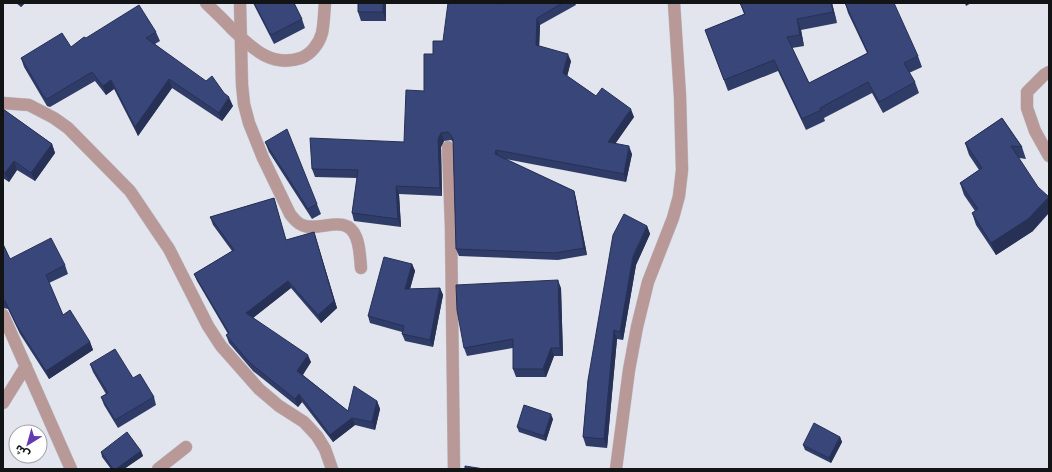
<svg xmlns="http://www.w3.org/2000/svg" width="1052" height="472" font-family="'Space Grotesk','Noto Sans Arabic',sans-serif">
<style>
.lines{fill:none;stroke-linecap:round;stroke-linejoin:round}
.street-casing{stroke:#bdbfc6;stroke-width:13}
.street{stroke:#b99898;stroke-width:12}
.wall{fill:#303c68}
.shaded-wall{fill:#273155}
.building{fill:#384679;stroke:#273155}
</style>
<rect width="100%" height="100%" fill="#e2e5ed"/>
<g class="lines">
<defs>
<path id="street" d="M206,3C215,12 224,20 232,29C252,48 271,68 301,58C311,54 319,44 322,33C324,24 324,13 325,3
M240,3L242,85L244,104L249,123L263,158L290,214C293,218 297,223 302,225C319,233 346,212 356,237C360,246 360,258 361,268
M1049,72L1044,75L1027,92V108L1035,131L1049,156
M3,103L29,105L54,118L68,128L130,191L169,249L208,326L221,346L259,389L279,406L304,422L317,436L325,449L332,469
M448,147L451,227L454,469
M3,315L71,469
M3,403L26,366
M158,469L186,447
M616,469L629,370L637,327L648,282L673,218L679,196L682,170L680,96L674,3"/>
</defs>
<use href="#street" class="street-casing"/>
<use href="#street" class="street"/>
</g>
<path class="wall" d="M16,3H25L21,7Z
M253,3H294L302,19L305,28L274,44Z
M358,3H386V21H361L358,12Z
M499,3H575L576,5L540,25L539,46L571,61L567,76L596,96L634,117L615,143L632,154L626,182L505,159L574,191L576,199L587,255L558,260L459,256L456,249L453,142L451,140L444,141L441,147L442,196L399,194L401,227L354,221L352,213L357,178L315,177L312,169L404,142L424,91L433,54L443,41L499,4Z
M740,3H832L837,23L801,30L804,46L792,48L809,83L867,53L848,13L845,3L918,56L922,67L909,73L915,82L919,93L883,113L872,93L824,118L825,121L806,130L778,71L728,91L705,30L744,14Z
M156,32L160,41L155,44L233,106L222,121L172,88L138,136L114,89L106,95L95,81L50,107L47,106L24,67L21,58L71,47L86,38Z
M3,109L52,144L55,153L35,181L17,170L9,182L3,178Z
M1002,118L1022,147L1026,159L1019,158L1033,231L996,255L976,225L972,213L975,211L964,195L960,183L979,170L969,155L965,143Z
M265,142L317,204L321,214L312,219L269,152Z
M274,198L286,240L314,232L337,308L321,323L291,288L253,318L311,362L303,375L348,411L377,401L380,409L375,430L355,425L333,442L302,402L298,407L253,371L229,343L226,335L228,334L197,281L194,274L232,251L213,225L210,217Z
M647,226L650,234L636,265L623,340L617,339L607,448L586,446L583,437L588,380Z
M3,244L10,259L65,265L68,274L49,283L63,315L90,342L93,350L49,379L20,334L8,309L3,308Z
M412,264L415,271L410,289L440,288L443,295L433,347L405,341L402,334V332L370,323L368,316Z
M561,288L563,356H554L546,377H516L513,369V348L467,356L464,348Z
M90,364L133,378L154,397L156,405L118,428L104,405L101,397L106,394L93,372Z
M553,419L546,441L519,432L517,427Z
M840,437L842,442L831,463L805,450L803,445Z
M141,451L143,456L124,469H111L102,457L101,452Z"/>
<path class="shaded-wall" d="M19,3H25L21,7Z
M383,3H386V21L383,12Z
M831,3H832L837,23L833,12Z
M965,3H971L966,6Z
M537,18L540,25L539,53L536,45Z
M797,19L801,30L804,46L800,35Z
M568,54L571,61L566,81L563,73Z
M169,79L172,88L138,136L135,127Z
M111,80L114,89L106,95L103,86Z
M229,97L233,106L222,121L219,113Z
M631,109L634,117L611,150L608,142Z
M441,133L444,141L441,147L442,196L440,188L438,139Z
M52,144L55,153L35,181L31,173Z
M629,146L632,154L626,182L624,174Z
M496,150L499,157L495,154Z
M14,161L17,170L9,182L5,173Z
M396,186L399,194L401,227L398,219Z
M574,191L576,199L587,255L584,248Z
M1049,197V213L1033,231L996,255L991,243Z
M647,226L650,234L636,265L623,340L620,332L633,256Z
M314,232L337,308L321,323L318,315Z
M412,264L415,271L408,296L405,289Z
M558,280L561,288L563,356L560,348Z
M288,281L291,288L249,321L246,313Z
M440,288L443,295L433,347L430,340Z
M614,330L617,339L607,448L604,439Z
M90,342L93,350L49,379L46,371Z
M551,348L554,356L546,377L543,369Z
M308,355L311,362L300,378L297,371Z
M299,394L302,402L298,407L295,399Z
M377,401L380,409L375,430L372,422Z
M551,414L553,419L546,441L544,436Z
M352,418L355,425L333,442L330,435Z
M840,437L842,442L831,463L829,458Z
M141,451L143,456L124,469H116Z"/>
<path class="building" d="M254,3H294L302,19L271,35Z
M358,3H383V12H358Z
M448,3H493L499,4V3H563L537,18L536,45L568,54L563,73L596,96L602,88L631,109L608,142L629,146L624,174L496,150L495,154L574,191L584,248L555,253L456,249L453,139L451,135L448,132L441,133L438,139L440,188L396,186L398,219L352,213L358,170L312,169L310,138L404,142L406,90L424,91V54H433V41H443Z
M740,3H831L833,12L797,19L800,35L787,37L809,83L868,53L845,3H894L918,56L904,63L915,82L879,102L868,82L820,108L821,110L802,119L774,60L724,80L705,30L745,14Z
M139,5L156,32L146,38L206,81L212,76L224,93L229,97L219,113L169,79L135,127L111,80L103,86L92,72L47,99L44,97L21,58L62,33L71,47L84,37L86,38Z
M3,109L52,144L31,173L14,161L5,173L3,171Z
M1002,118L1022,147L1011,146L1038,187L1049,197L1028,219L991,243L972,213L978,209L960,183L982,168L965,143Z
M287,129L317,204L308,209L265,142Z
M274,198L286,240L314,232L334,301L318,315L288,281L246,313L308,355L297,371L348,411L354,386L377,401L372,422L352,418L330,435L299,394L295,399L250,363L226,335L229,333L194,274L234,250L210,217Z
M624,214L647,226L633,256L620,332L614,330L604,439L583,437L588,380L613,235Z
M51,238L65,265L46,275L63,315L70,310L90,342L46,371L17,326L5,301L3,300V244L10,259Z
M384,257L412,264L405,289L440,288L430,340L402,334L404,326L368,316Z
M558,280L560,348H551L543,369H513V339L464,348L457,310L456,285Z
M115,349L133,378L140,374L154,397L115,420L101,397L108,393L90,364Z
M524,405L551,414L544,436L517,427Z
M814,423L840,437L829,458L803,445Z
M127,432L141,451L116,469H113L101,452Z
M465,466L484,469H465Z"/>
<rect width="1052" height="472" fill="none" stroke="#131416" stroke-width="8"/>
<g transform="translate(28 444) rotate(217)"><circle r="19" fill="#ffffff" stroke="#a1a1a2"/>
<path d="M0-3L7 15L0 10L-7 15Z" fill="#643ab2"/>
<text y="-6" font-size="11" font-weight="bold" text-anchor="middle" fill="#131416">ش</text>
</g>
</svg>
